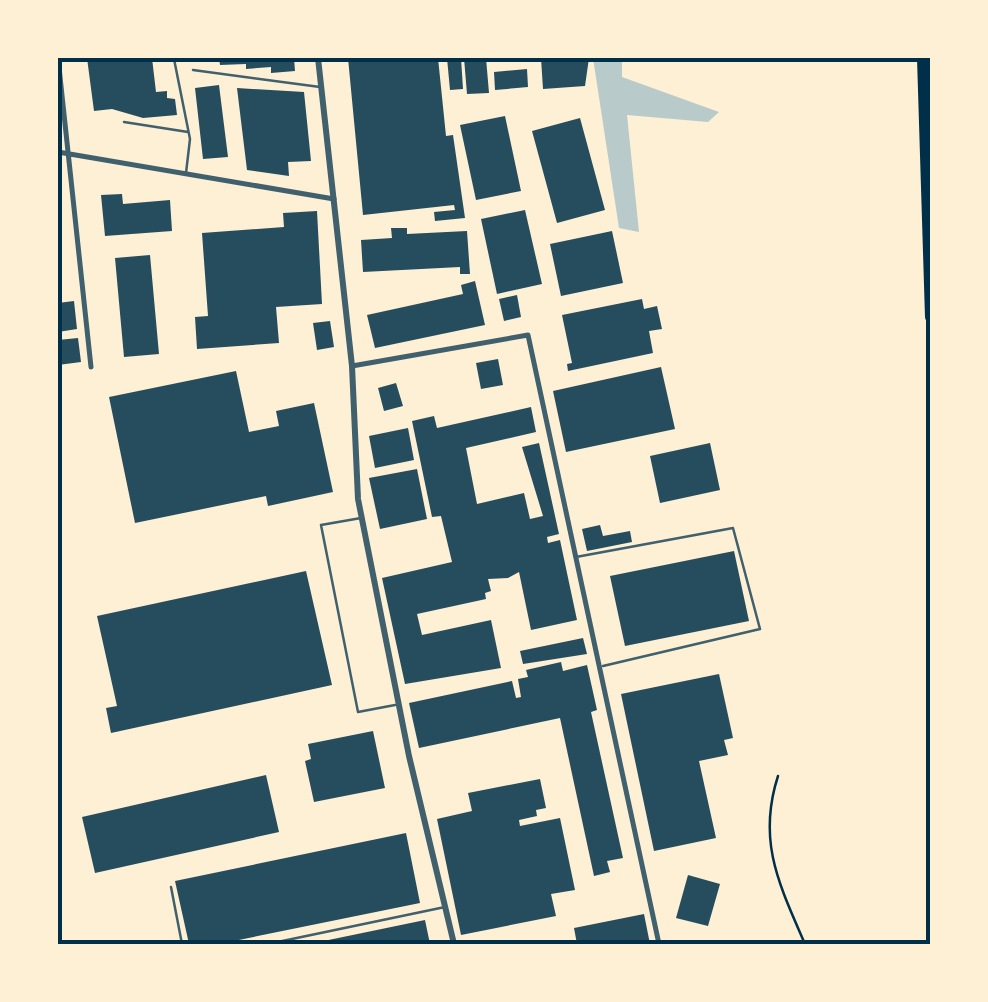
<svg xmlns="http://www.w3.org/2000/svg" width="988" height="1002" font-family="'Alegreya Sans',sans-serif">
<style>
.green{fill:#b9caca}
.building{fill:#264d5e}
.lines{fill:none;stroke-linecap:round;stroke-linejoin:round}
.path{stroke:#003049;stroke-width:2.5}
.service{stroke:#3f606c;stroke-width:2.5}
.minor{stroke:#3f606c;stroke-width:5}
.tertiary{stroke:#3f606c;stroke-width:6}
.motorway{stroke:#003049;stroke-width:10}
.neatline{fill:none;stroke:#003049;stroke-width:4}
</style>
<rect width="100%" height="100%" fill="#fdf0d5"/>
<path class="green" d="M593,58H622V77L719,112L708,122L627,115L639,232L619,228Z"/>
<path class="building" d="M87,58H152L156,92L167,91V98L175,99L177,115L143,118L112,109L94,111Z
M219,58H294L295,71L271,73V67L246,69V64L220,65Z
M348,58H438L446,136L453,135L465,218L435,221L434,212L455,210L454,205L363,215Z
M447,58H461L463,89L450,90Z
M464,58H486L489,93L467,94Z
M541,58H589L585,86L543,89Z
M527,69L528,87L495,90L494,72Z
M219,85L228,157L203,159L195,88Z
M237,88L304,92L311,161L288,162L289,176L247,170Z
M505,116L521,191L476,200L460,125Z
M580,118L605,210L557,223L532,131Z
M122,194L123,204L170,200L172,231L105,236L101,195Z
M525,210L542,284L497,294L481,219Z
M317,211L322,304L276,307L279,343L197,349L195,317L208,316L202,233L284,227L283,213Z
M391,228H407V234L467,231L470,274H460V267L363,272L361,240L392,238Z
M612,231L623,283L561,296L550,244Z
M150,255L159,354L124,357L115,258Z
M475,281L485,325L375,348L367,315L463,294L461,285Z
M517,295L521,317L504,321L499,299Z
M642,299L644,309L657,306L662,329L649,331L653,353L568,371L567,364L572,363L562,315Z
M74,301L77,329L58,332V303Z
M330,321L334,347L317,350L313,323Z
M78,338L81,362L58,365V340Z
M498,359L503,385L481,389L476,363Z
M661,367L675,429L566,452L553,391Z
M236,371L249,432L279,426L276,411L314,403L333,492L268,506L266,496L135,523L109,397Z
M396,383L403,406L384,411L378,388Z
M531,407L536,432L466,448L477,504L524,493L530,519L543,516L522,447L539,443L559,534L547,537L548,543L560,540L577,620L531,630L519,572L508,578L488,579L491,591L485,593L486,599L417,614L422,635L491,620L501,668L405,684L382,578L452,562L441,516L432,517L412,421L434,416L437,428Z
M408,428L414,460L375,468L369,436Z
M710,443L720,490L660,503L650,456Z
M417,469L427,519L380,529L369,478Z
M600,525L603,536L630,531L632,542L587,551L582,529Z
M734,551L749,621L625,646L610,576Z
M306,571L332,685L111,733L106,708L117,706L97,616Z
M583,638L587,654L523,664L520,651Z
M561,662L563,671L587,665L597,710L591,712L623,858L607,861L610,872L594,876L560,718L419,748L409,703L512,681L516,698L521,697L518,679L528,677L526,670Z
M719,674L733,738L724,740L728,755L699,761L716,838L654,851L621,694Z
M373,731L385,788L314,802L305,761L311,759L308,744Z
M266,775L279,832L95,873L82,817Z
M540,779L546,808L536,810L537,816L519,820L520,826L560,818L575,890L551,894L556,916L461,935L437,819L472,811L468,793Z
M406,833L420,903L219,944H189L175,881Z
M688,875L720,884L708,926L676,918Z
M644,914L650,944H577L574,928Z
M425,920L430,944H315L314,943Z"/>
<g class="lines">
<path class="path" d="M778,776C757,841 779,884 805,944"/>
<path class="service" d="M174,59L190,139L186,173
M193,70L320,87
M124,122L188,132
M361,518L321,525L358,712L395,705
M576,557L733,528L760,629L603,666
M171,887L182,944
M268,944L445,907"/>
<path class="minor" d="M58,58L91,367
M58,152L334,199
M352,366L528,335L659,944"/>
<path class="tertiary" d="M318,58L352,366L358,499L409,756L454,944"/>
<path class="motorway" d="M922,58L930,317"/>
</g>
<rect width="988" height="1002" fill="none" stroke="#fdf0d5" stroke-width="120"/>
<rect x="60" y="60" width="868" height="882" class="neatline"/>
</svg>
